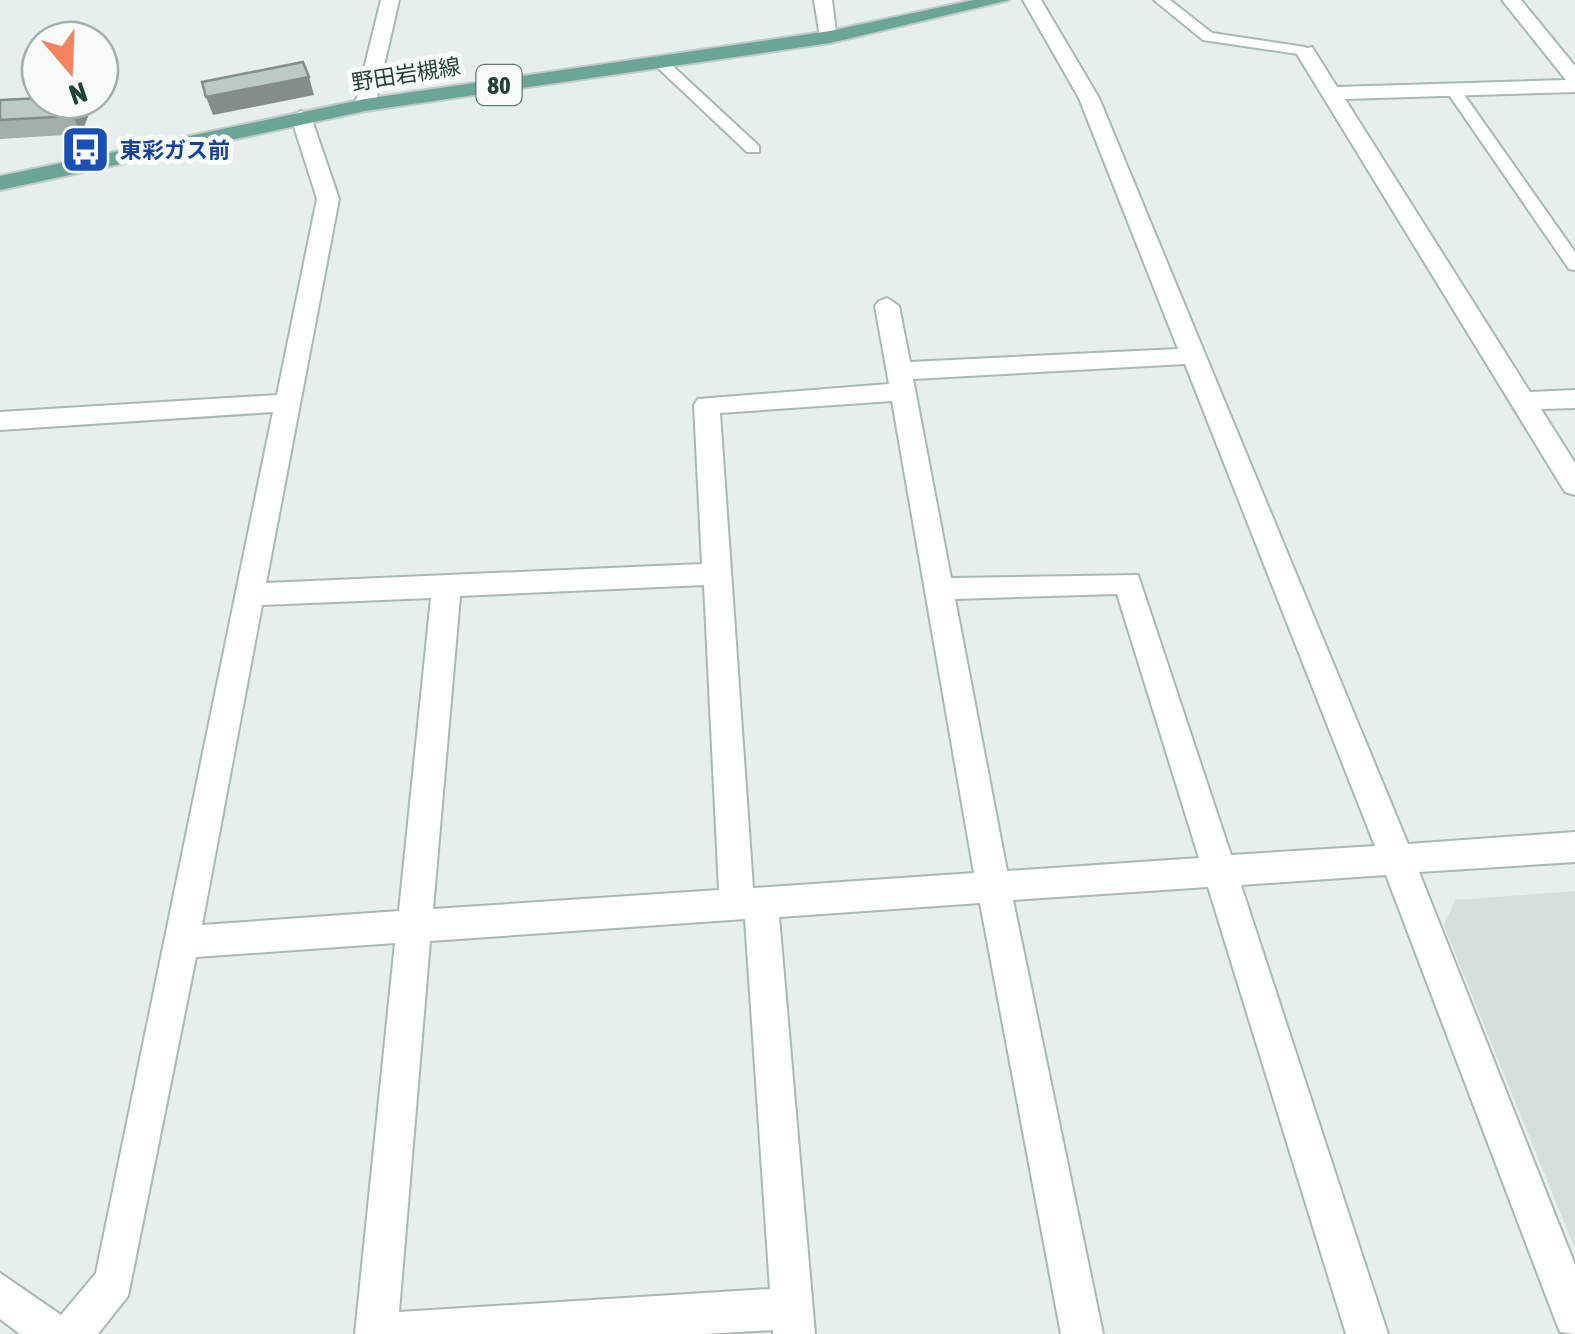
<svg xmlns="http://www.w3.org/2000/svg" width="1575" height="1334" font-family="'Asap Condensed','Noto Sans JP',sans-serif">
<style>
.built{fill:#d4dfda}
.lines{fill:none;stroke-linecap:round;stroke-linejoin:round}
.lane-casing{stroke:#a8b8b2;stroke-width:4}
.street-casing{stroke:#a8b8b2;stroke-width:4}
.primary-casing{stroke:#c2cac8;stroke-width:4}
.lane{fill:#fff;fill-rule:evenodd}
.street{fill:#fff;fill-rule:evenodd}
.primary{fill:#6aa596;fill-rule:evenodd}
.wall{fill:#a1aea9}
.shaded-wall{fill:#838d89}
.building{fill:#bbcac4;stroke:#838d89;stroke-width:2.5}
.labels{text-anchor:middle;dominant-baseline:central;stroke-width:10;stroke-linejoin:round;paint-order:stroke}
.far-street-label{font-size:22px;fill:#24423a;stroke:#f7fbf9}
.far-transit-label{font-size:22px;font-weight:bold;fill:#164399;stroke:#f7fbf9;text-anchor:start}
.shield{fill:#f7fbf9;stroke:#637a73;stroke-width:2.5}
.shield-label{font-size:25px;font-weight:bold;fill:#24423a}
</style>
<rect width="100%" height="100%" fill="#e6efeb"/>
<path class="built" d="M1575,891V1249L1444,926L1455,900Z"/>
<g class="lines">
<defs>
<path id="lane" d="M1154,0H1170L1212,33L1305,47L1312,51L1305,55L1203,40Z
M655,59H665L759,146V152H747L655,65Z
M1448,86H1458L1575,252V270L1569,269L1445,89Z"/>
<path id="street" d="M381,0H399L375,105L365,111L355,105Z
M814,0H832L837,41L820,37Z
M1023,0H1041L1099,98L1408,844L1575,832V862L1419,872L1575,1265V1334L1560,1332L1554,1317L1386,875L1241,885L1388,1334H1346L1208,887L1013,900L1103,1334H1061L980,903L779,917L815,1334H773V1330L704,1334H355L395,943L196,957L128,1296L98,1334H20L0,1319V1273L61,1315L96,1273L273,412L0,430V412L277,395L317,199L291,117L301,111L311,117L339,199L266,583L702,564L694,405L698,399L889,384L875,306L879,301L887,298L899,306L910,362L1178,349L1079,98ZM1185,364L1375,846L1231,855L1138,575L951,578L913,379ZM892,401L974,873L753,888L720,413ZM704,585L719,890L433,909L460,596ZM1117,594L1199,858L1007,871L955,599ZM431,598L399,911L202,925L262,605ZM745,919L770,1289L399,1312L430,941Z
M1502,0H1521L1575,66V92L1345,99L1530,392L1575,390V408L1541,409L1575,463V495L1565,492L1295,51L1312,47L1337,87L1566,80Z"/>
<path id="primary" d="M974,0H1009L830,43L365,111L0,190V176L365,99L830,31Z"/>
</defs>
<use href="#lane" class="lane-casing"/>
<use href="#street" class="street-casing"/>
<use href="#primary" class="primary-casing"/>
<use href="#lane" class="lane"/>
<use href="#street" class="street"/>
<use href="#primary" class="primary"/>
</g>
<path class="wall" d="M0,100L89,114L81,134L0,139Z"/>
<path class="shaded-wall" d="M309,77L314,95L213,115L206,97Z
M80,100H83L89,114L81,134L73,116Z"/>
<path class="building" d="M303,62L309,77L206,97L202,82Z
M40,98V100H80L73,116L0,120V100Z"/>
<defs>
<symbol id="bus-square" viewBox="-11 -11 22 22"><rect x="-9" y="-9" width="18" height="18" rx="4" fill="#1a4fb4" stroke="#f7fbf9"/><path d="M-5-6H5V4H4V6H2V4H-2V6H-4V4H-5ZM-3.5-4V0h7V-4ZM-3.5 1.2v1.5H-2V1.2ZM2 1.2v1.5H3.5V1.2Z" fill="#fff"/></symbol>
</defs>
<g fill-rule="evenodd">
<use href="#bus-square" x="58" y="122" width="55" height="55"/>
</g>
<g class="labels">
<g class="far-street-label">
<text transform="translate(406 74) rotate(-9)">野田岩槻線</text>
</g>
<g class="far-transit-label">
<text x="120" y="150">東彩ガス前</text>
</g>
<rect class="shield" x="476.5" y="65" width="45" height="40" rx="8"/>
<g class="shield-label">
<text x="499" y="85">80</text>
</g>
</g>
<g transform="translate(70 70) rotate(161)"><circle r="48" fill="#f7fbf9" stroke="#a3b1ad" stroke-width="2.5"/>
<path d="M0-8L18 38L0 25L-18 38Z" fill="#f4845f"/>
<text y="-15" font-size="28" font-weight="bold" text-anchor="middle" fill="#24423a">N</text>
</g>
</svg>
